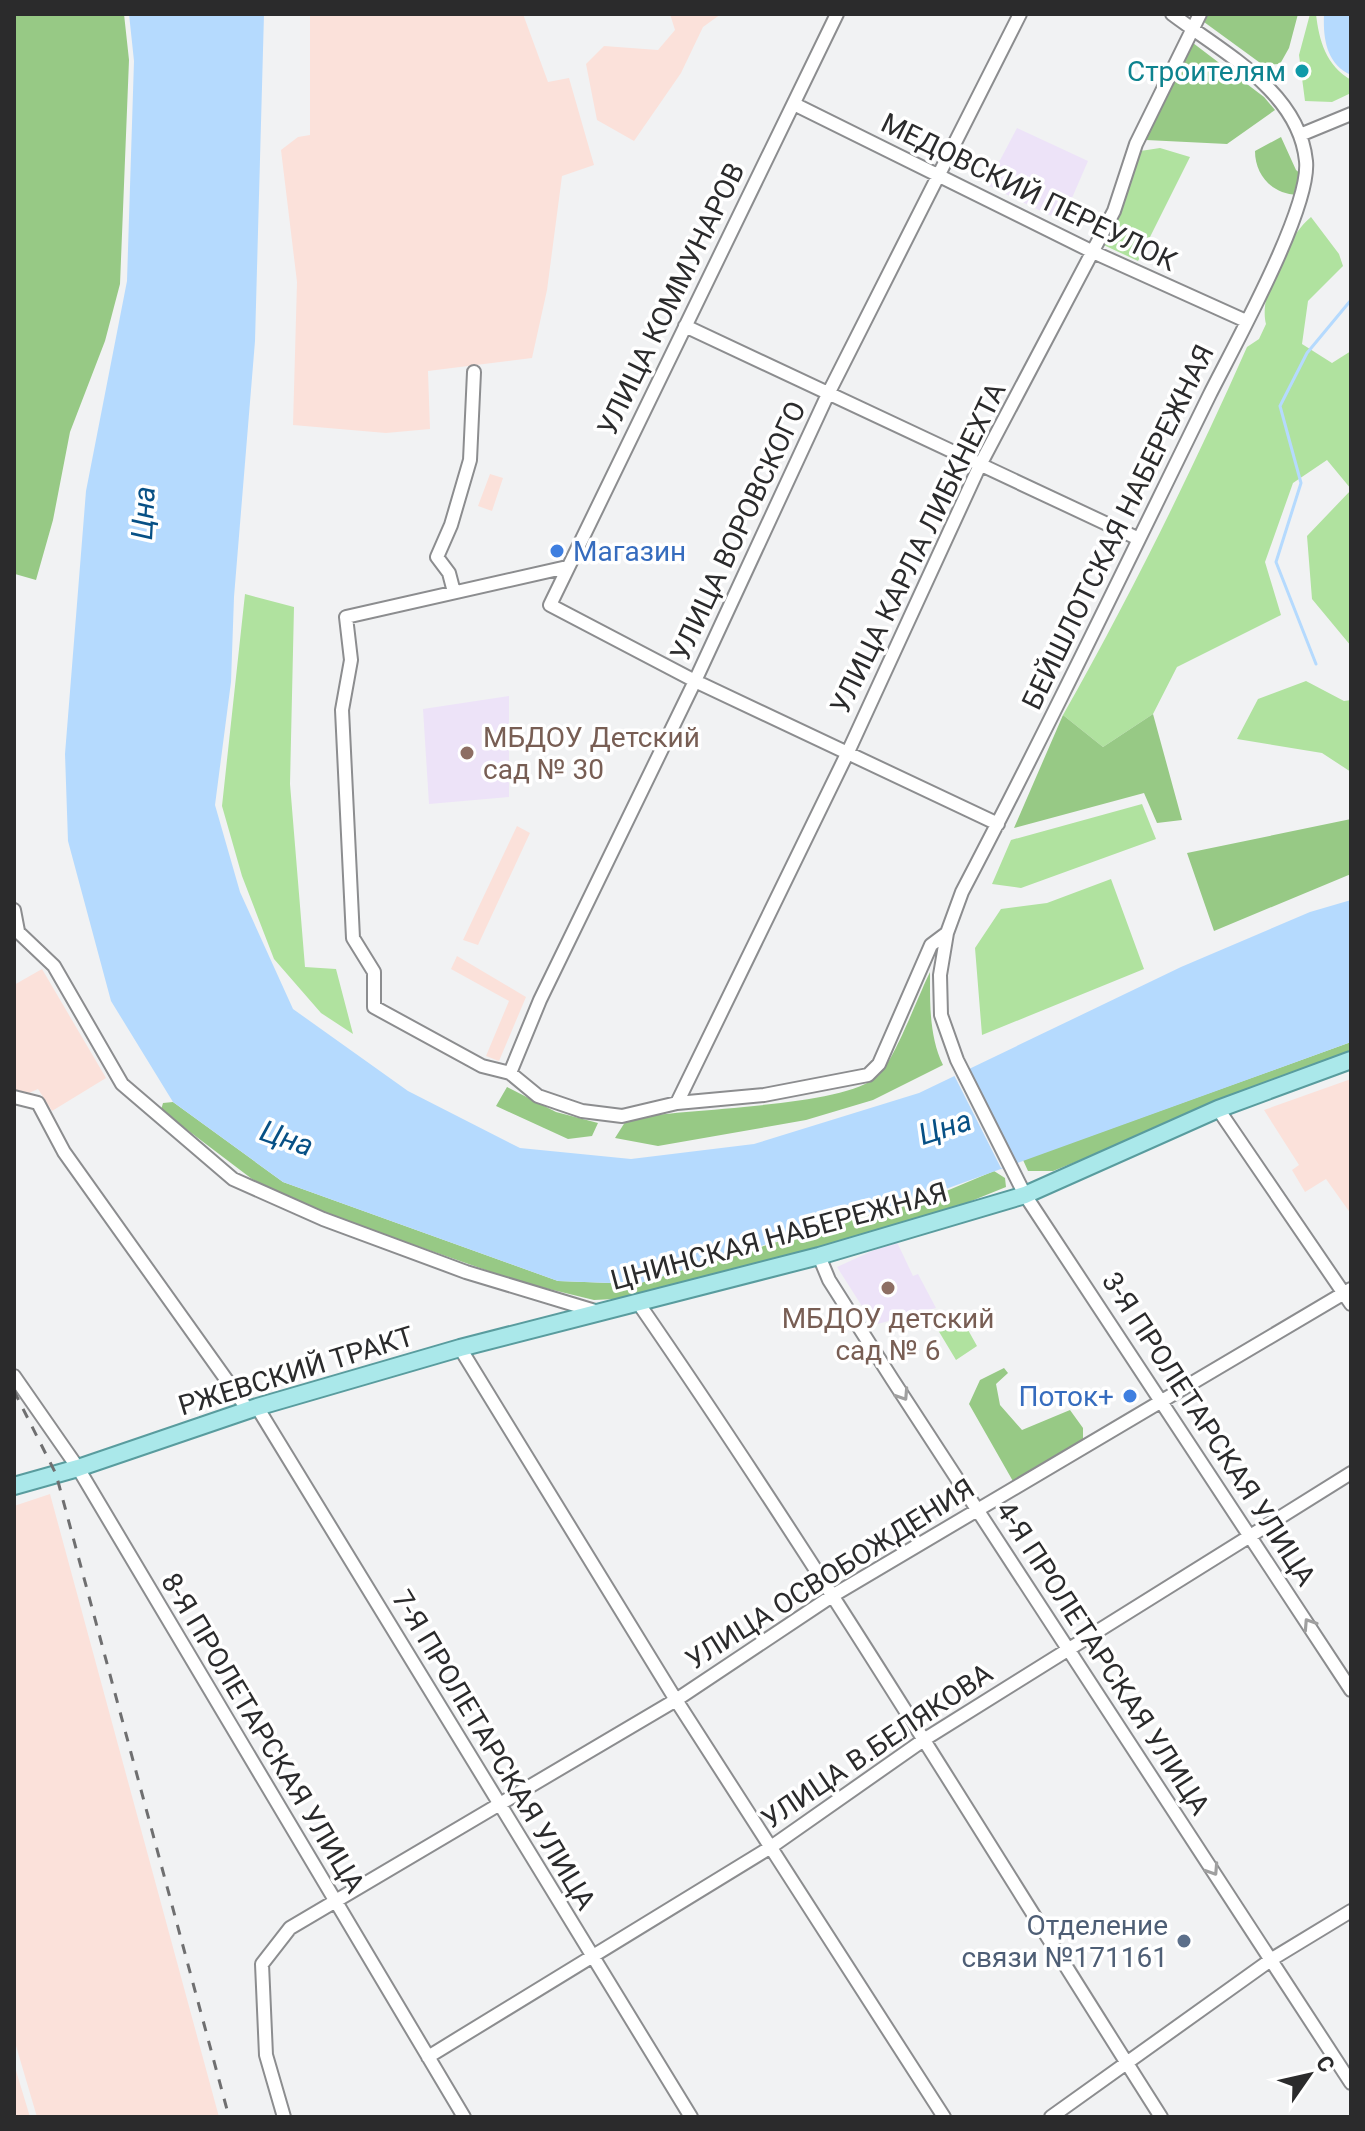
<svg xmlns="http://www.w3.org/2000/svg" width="1365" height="2131" font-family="Roboto,sans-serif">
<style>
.industrial{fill:#fbe1da}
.education{fill:#ede3f8}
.green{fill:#b0e29f}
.forest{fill:#97c985}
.water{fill:#b5dafe}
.pier{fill:#f1f2f3}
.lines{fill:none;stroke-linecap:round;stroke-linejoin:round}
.stream{stroke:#b5dafe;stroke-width:3}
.minor-casing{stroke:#8c8d8f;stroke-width:16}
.major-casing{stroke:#599c9e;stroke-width:20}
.minor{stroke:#fff;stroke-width:12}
.major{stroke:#aae8ea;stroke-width:16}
.rail{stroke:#6f6f70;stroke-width:3;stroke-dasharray:10 10;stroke-linecap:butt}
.oneway{stroke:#a0a0a0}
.culture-dot{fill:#0f9aa8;stroke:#fff;stroke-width:3}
.shop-dot{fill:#3f7fe0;stroke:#fff;stroke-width:3}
.education-dot{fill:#8d6e63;stroke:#fff;stroke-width:3}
.service-dot{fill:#5c6f8a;stroke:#fff;stroke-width:3}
.labels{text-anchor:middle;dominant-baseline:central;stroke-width:7;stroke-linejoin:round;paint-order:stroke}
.culture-label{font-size:28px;fill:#0d838f;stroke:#fff;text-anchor:end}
.street-label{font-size:28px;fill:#2b2b2c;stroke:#fff}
.shop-label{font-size:28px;fill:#366cbe;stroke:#fff;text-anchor:start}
.education-label{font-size:28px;fill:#785e54;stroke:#fff;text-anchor:start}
.service-label{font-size:28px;fill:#4e5e75;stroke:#fff;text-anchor:end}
.water-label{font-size:30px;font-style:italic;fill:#075085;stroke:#fff}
</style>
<rect width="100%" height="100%" fill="#f1f2f3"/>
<path class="industrial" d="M310,14H523L548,82L569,78L594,165L562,176L547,290L532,358L428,371L430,429L386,433L293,425L297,282L281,150L298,137L310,135Z
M670,14H721L703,27L681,73L634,141L597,120L586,64L604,46L658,50L675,30Z
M490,474L503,478L492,511L478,506Z
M517,826L530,833L478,945L463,940Z
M457,956L526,997L499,1061L486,1056L509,1001L451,969Z
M42,969L106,1078L52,1111L38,1089L29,1093L14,1091V985Z
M1351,1079V1214L1326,1179L1305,1192L1292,1170L1299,1165L1264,1110Z
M50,1494L219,2117H37L14,2039V1506Z
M14,2064L30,2117H14Z"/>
<path class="education" d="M1017,128L1088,161L1062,221L987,185Z
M509,696V797L429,804L423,709Z
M896,1240L913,1276L918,1274L936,1308L874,1325L837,1267Z"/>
<path class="green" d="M1310,14H1316C1319,41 1326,65 1351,80V93L1332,102L1305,101L1299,55Z
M1160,148L1190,157L1138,261L1095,241L1134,152Z
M1311,217L1339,254L1343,266L1308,301L1302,344L1332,363L1351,351V489L1327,460L1293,483L1265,562L1281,615L1177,667L1153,714L1103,747L1063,715C1131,595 1191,473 1247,347L1259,339L1266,324C1258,294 1288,236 1311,217Z
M1351,490V646L1312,599L1307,536Z
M245,594L294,607L290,784L305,967L336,969L353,1034L321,1013L274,959L242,876L222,806Z
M1306,681L1344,701L1351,700V772L1322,753L1237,739L1258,699Z
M1142,804L1156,839L1021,888L992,884L1011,840Z
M1111,879L1144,969L982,1035L975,948L1001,909L1047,903Z
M958,1312L977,1346L956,1360L935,1325Z"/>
<path class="forest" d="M14,14H124L129,60L120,284L105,341L70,432L53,520L36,580L15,574L14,564Z
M1208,14H1298L1289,48L1280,64L1263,65L1204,22Z
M1193,43L1264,97L1275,110L1227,144L1146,140Z
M1281,137L1296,170L1302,175L1297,195C1272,194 1255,175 1255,151Z
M1153,714L1182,820L1157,823L1144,793L1014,828L1063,715L1103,747Z
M1351,819V874L1214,931L1187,853Z
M930,972C930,1003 929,1036 943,1065L873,1100L806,1120L658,1146L615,1138L627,1119C682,1108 842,1108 878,1076C894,1061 919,994 930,972Z
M1351,1042V1052L1053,1171H1028L1023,1160Z
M507,1087L556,1112L598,1123L592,1136L568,1139L496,1106Z
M173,1102L283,1182L558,1281L637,1284L944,1192L994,1171L1005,1178L1006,1187L939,1214L818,1249L634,1298L594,1300L520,1282L340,1219L297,1201L252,1179L161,1110L163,1103Z
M1004,1368L1008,1373L996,1384L1000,1405L1022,1430L1070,1410L1083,1428V1441L1014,1483L969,1404L980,1380Z"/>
<path class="water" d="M129,14H264L255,341L234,597L231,682L215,805L240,892L293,1009L408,1091L520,1148L631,1159L754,1144L919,1093L1181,967L1310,912L1351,900V1042L943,1190L637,1284L558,1281L283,1182L173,1102L111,1001L68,841L65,754L86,491L127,281L134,61Z
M1324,14H1351V75C1326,64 1323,38 1324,14Z"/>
<path class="pier" d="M967,1065L1016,1163L1001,1168L953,1073Z"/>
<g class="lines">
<path class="stream" d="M1316,664L1276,562L1301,483L1280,406L1307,353L1351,300"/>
<defs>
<path id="minor" d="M837,14L550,605L695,681L998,824
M1172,14C1222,52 1299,91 1306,161C1311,208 1234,346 1210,394C1128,561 1048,728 962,892L947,933L940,975L941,1015L957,1060L1025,1195L1351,1690
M794,104L1093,252L1246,321
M1300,135L1351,114
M685,326L1139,539
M567,567L346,617L351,660L342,710L353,938L374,972V1007L482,1066L510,1073L538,1096L582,1111L622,1116L677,1103L764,1095L868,1075L879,1064L931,945L947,933
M454,592L449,573L437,557L451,525L470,460L474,372
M14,910L18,931
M14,928L54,966L122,1084L233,1179L323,1219L466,1272L595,1311
M510,1073L540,1000L695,681L828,394L1020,14
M14,1097L38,1103L64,1152L248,1410
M677,1103L848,752L980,465L1114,211L1136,144L1200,14
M1218,1109L1351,1304
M819,1256L829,1280L892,1379L1351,2083
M639,1304C822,1569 988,1845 1161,2117
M460,1348L676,1700L944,2117
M14,1376L78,1468L464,2117
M257,1407L691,2117
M428,2057L771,1847L925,1739L1351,1473
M284,2117L266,2055L262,1964L290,1928L676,1700L832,1596L1351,1289
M1051,2117L1272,1959L1351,1911"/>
<path id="major" d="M14,1486L78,1468L257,1407L460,1348L819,1256L1025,1195L1218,1109L1351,1060"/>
</defs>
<use href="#minor" class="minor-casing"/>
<use href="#major" class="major-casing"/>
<use href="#minor" class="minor"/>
<use href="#major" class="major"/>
<path class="rail" d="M14,1391L56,1474L229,2117"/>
</g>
<defs><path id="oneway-chevron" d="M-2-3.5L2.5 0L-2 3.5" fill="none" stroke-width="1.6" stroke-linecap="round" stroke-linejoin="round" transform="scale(2)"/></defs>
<g class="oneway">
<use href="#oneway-chevron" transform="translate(903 1395) rotate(57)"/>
<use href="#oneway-chevron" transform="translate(1309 1624) rotate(-123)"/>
<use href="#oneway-chevron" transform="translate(1213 1870) rotate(57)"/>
</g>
<circle class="culture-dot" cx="1302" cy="71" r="8"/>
<g class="shop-dot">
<circle cx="557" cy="551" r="8"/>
<circle cx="1130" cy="1396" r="8"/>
</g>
<g class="education-dot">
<circle cx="467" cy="753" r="8"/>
<circle cx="888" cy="1288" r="8"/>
</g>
<circle class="service-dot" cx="1184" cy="1941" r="8"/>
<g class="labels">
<g class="culture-label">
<text x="1286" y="71">Строителям</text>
</g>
<g class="street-label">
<text transform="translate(1029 192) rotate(26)">МЕДОВСКИЙ ПЕРЕУЛОК</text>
<text transform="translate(671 299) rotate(-64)">УЛИЦА КОММУНАРОВ</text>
<text transform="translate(1118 527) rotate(-64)">БЕЙШЛОТСКАЯ НАБЕРЕЖНАЯ</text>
<text transform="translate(738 531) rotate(-65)">УЛИЦА ВОРОВСКОГО</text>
<text transform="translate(918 548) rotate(-64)">УЛИЦА КАРЛА ЛИБКНЕХТА</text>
<text transform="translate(779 1236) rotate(-15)">ЦНИНСКАЯ НАБЕРЕЖНАЯ</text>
<text transform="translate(296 1371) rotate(-17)">РЖЕВСКИЙ ТРАКТ</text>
<text transform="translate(1209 1429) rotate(57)">3-Я ПРОЛЕТАРСКАЯ УЛИЦА</text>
<text transform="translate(830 1574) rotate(-32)">УЛИЦА ОСВОБОЖДЕНИЯ</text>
<text transform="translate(1103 1658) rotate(57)">4-Я ПРОЛЕТАРСКАЯ УЛИЦА</text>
<text transform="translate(263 1733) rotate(59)">8-Я ПРОЛЕТАРСКАЯ УЛИЦА</text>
<text transform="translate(877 1746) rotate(-34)">УЛИЦА В.БЕЛЯКОВА</text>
<text transform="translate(494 1750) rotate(59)">7-Я ПРОЛЕТАРСКАЯ УЛИЦА</text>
</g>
<g class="shop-label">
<text x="573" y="551">Магазин</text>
<text x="1114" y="1396" text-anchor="end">Поток+</text>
</g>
<g class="education-label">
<text x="483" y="737">МБДОУ Детский<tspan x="483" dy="32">сад № 30</tspan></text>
<text x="888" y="1318" text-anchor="middle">МБДОУ детский<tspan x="888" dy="32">сад № 6</tspan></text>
</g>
<g class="service-label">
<text x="1168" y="1925">Отделение<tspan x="1168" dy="32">связи №171161</tspan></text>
</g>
<g class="water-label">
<text transform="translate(143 513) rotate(-87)">Цна</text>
<text transform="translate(945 1127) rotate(-18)">Цна</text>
<text transform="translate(287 1138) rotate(19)">Цна</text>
</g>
</g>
<rect width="1365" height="2131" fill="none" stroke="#2b2b2c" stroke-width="32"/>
<g transform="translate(1309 2075) rotate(56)" stroke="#ffffff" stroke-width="6" paint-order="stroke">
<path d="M0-6L14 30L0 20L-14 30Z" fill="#2b2b2c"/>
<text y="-12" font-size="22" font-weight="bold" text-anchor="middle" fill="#2b2b2c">С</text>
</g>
</svg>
